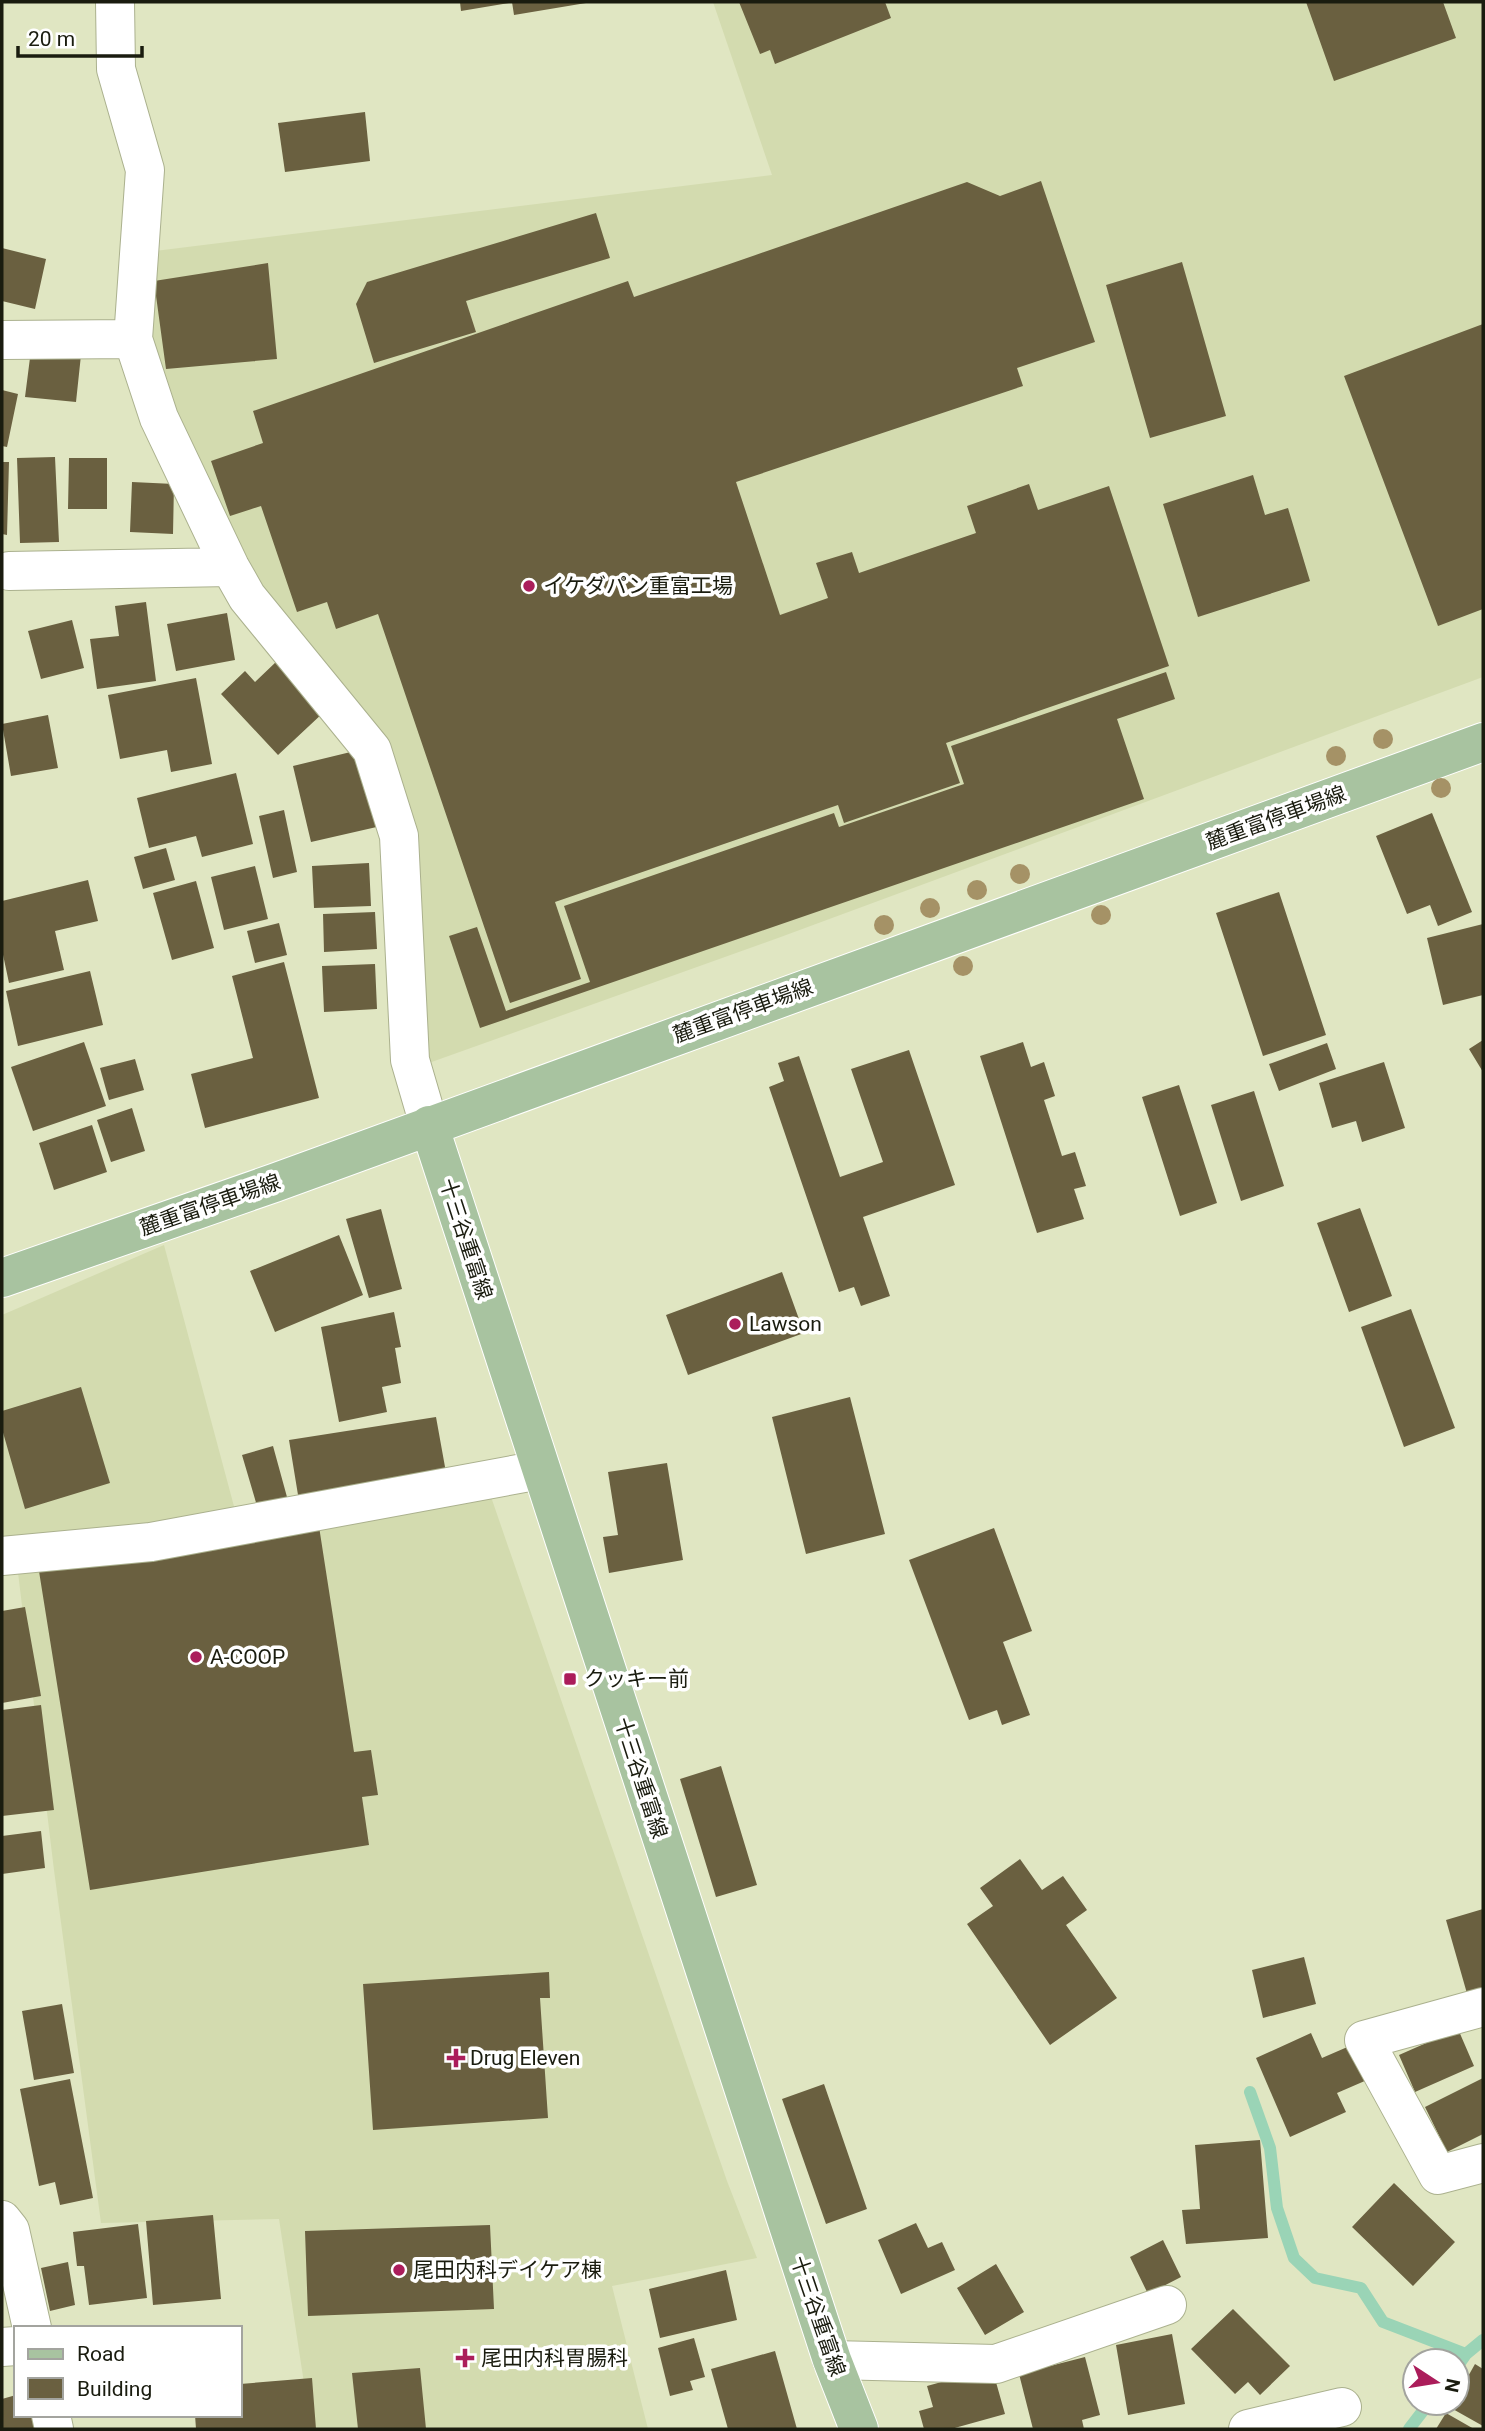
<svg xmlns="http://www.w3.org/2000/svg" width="1485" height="2431" font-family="Roboto,'Noto Sans JP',sans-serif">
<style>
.built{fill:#d3dbaf}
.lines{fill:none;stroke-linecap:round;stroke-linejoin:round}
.stream{stroke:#9ad4b6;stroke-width:12}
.building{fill:#6a6040}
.minor-casing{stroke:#abb18e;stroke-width:40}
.major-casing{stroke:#fff;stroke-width:40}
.minor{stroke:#fff;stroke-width:38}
.major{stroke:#a8c3a0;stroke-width:38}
.tree{fill:#a59266}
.poi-dot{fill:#ab1d5b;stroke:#fff;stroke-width:2.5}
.labels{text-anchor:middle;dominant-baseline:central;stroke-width:7;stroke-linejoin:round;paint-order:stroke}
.poi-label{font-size:21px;fill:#1a1c0f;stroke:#fff;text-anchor:start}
.street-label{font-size:21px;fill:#1a1c0f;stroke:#fff}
</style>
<rect width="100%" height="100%" fill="#e0e6c2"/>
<path class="built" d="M713,2H1483V677L778,938L426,1064L411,824L245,581L132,344L155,251L772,175Z
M164,1245L239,1525L489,1491L727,2181L757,2258L612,2286L648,2429H311L279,2219L101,2223L54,1870L16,1556H2V1315Z"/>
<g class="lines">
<path class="stream" d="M1250,2092L1270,2148L1277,2208L1294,2258L1315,2278L1361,2288L1383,2322L1466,2354L1457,2367
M1466,2354L1483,2340
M1409,2429L1429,2403"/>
</g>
<path class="building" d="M460,2H509V3L461,11Z
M512,2H586V3L514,15Z
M739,2H885L891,18L775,64L770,50L760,54Z
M1306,2H1443L1456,38L1334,81Z
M365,112L370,161L285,172L278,123Z
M1041,181L1095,342L1017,368L1023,386L736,482L780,615L828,598L816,563L852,552L859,573L976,533L967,506L1029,484L1038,510L1109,486L1169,666L946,743L960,783L844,823L838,805L555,902L581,979L510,1003L378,614L336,629L327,602L297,612L261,506L230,516L211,461L263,443L253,411L628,281L634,297L967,182L1000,196Z
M596,213L610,258L466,301L476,332L374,363L356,304L367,282Z
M2,248L46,259L35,309L2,301Z
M1182,262L1226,416L1150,438L1106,285Z
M268,263L277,359L166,369L154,281Z
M1483,324V609L1438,626L1344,376Z
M31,350L81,355L76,402L25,397Z
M2,390L18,394L7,447L2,446Z
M55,457L59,542L20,543L17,458Z
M69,458H107V509H68Z
M2,462H9L7,535L2,534Z
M1253,475L1265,515L1288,508L1310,581L1198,617L1163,504Z
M132,482L174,484L173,534L130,532Z
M146,602L156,681L97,689L90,639L119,636L115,606Z
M227,613L235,660L176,671L167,624Z
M72,620L84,668L41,679L28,631Z
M277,661L324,712L278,755L221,694L245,671L255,682Z
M1166,672L1175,699L1117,719L1144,799L480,1028L449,936L477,927L506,1011L590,982L564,906L834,813L839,827L964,784L951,746Z
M196,678L212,764L171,772L167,750L120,759L108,695Z
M48,715L58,768L11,776L2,724Z
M363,749L381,826L311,842L293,766Z
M236,773L253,844L202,857L196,836L149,848L137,798Z
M284,810L297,872L273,878L259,816Z
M1432,813L1472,912L1438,926L1430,905L1407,914L1376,836Z
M166,848L175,880L143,889L134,857Z
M369,863L371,906L314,908L312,866Z
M255,866L268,919L224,930L211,877Z
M88,880L98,921L55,931L64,970L9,983L2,950V901Z
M196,881L214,948L172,960L153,893Z
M1279,892L1326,1035L1263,1056L1216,913Z
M375,912L377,949L324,952L323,914Z
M279,923L287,955L255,963L247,931Z
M1483,924V995L1443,1005L1427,938Z
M284,962L319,1098L205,1128L191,1074L253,1058L232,976Z
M375,964L377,1009L324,1012L322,966Z
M90,971L103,1025L18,1046L6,991Z
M1483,1040V1072L1469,1049Z
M84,1042L106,1106L33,1131L11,1067Z
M1023,1042L1031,1067L1044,1062L1055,1096L1044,1100L1062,1156L1075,1152L1086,1186L1074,1189L1084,1219L1037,1233L980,1056Z
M1327,1043L1336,1069L1279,1091L1269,1064Z
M909,1050L955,1185L863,1217L890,1296L861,1306L854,1287L839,1292L769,1087L784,1081L778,1063L799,1056L840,1177L883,1162L851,1069Z
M135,1059L144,1090L109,1100L100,1068Z
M1384,1062L1405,1128L1362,1142L1356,1121L1332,1128L1319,1083Z
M1179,1085L1217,1203L1180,1216L1142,1097Z
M1254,1091L1284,1186L1241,1201L1211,1105Z
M132,1108L145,1151L111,1162L97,1120Z
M92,1125L107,1172L54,1190L39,1143Z
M1360,1208L1392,1296L1349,1312L1317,1223Z
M381,1209L402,1289L369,1298L346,1219Z
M339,1235L363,1295L275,1332L250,1271Z
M782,1272L804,1333L688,1375L666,1315Z
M1411,1309L1455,1428L1404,1447L1361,1327Z
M394,1312L401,1347L395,1348L401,1383L382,1387L387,1412L339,1422L321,1327Z
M81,1387L110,1483L25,1509L2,1429V1411Z
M850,1397L885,1534L806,1554L772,1417Z
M436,1417L447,1478L299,1501L289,1440Z
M273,1446L287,1497L257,1506L242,1455Z
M667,1463L683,1560L609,1573L603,1537L618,1535L608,1472Z
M318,1520L354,1752L371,1750L378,1795L362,1797L369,1845L90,1890L38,1565Z
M994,1528L1032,1631L1003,1642L1030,1715L1002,1725L997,1710L969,1720L909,1560Z
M25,1607L41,1696L2,1703V1611Z
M41,1705L54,1810L2,1816V1710Z
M721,1766L757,1885L716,1897L680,1779Z
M41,1831L45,1868L2,1874V1836Z
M1020,1859L1042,1890L1063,1876L1087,1910L1066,1925L1117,1998L1050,2045L967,1924L993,1906L980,1888Z
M1483,1909V1992L1468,1997L1446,1920Z
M1304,1957L1316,2004L1263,2018L1252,1970Z
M549,1972L550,1998H540L548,2118L373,2130L363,1984Z
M62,2004L74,2073L34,2080L22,2011Z
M1458,2029L1474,2066L1415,2092L1399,2055Z
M1311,2033L1322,2058L1352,2045L1367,2080L1337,2093L1346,2112L1290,2137L1256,2058Z
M1483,2078V2134L1447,2152L1425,2107Z
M70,2079L93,2198L60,2205L55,2182L39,2186L20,2089Z
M824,2084L867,2209L826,2224L782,2099Z
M1260,2140L1268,2238L1186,2244L1182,2210L1200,2209L1195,2145Z
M1394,2183L1455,2242L1413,2286L1352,2227Z
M213,2215L221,2299L153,2305L146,2221Z
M916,2223L928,2248L942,2242L955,2270L901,2294L878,2240Z
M138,2224L147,2298L89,2305L84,2266H77L73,2232Z
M490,2225L494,2309L308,2316L305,2231Z
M1163,2240L1181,2277L1148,2294L1130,2257Z
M68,2262L75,2305L50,2311L41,2268Z
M996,2264L1024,2312L985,2335L957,2288Z
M726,2270L737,2320L660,2338L649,2289Z
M1233,2309L1290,2366L1260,2395L1248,2382L1235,2394L1191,2349Z
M1172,2334L1185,2404L1128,2415L1116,2345Z
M694,2338L705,2377L690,2381L693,2390L670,2396L658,2348Z
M775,2351L797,2429H728L711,2369Z
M1085,2357L1100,2415L1082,2420L1084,2429H1033L1019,2374Z
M1475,2364L1483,2369V2426L1451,2408L1453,2403H1457V2396Z
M420,2368L426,2429H358L352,2373Z
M992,2368L1005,2414L951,2429H924L919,2411L933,2407L927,2386Z
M312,2378L316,2429H196L195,2415H240V2384Z
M16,2395V2415H39L43,2429H2V2399Z
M1446,2413L1474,2429H1436Z"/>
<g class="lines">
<defs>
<path id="minor" d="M115,2L116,69L145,170L133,339L159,418L230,567L247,597L372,750L399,836L410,1060L429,1125
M2,340L133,339
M9,571L230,567
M2,1556L151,1542L540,1470
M1483,2007L1364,2040L1438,2175L1483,2163
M2,2220L10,2230L32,2328
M2,2347L16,2346
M832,2360L996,2364L1167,2305
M51,2415L54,2429
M1248,2429L1342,2407"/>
<path id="major" d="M429,1125L832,2360L859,2429
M2,1278L274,1183L1483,742"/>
</defs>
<use href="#minor" class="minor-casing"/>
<use href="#major" class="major-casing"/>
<use href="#minor" class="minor"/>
<use href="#major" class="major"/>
</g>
<g class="tree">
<circle cx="1383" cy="739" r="10"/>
<circle cx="1336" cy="756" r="10"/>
<circle cx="1441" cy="788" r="10"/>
<circle cx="1020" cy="874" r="10"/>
<circle cx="977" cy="890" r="10"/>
<circle cx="930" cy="908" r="10"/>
<circle cx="1101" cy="915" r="10"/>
<circle cx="884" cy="925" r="10"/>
<circle cx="963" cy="966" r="10"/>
</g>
<g class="poi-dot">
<circle cx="529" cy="586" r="7"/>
<circle cx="735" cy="1324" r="7"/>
<circle cx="196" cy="1657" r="7"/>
<rect x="563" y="1672" width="14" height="14" rx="3.5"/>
<path d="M452.5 2047.5h7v7h7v7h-7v7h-7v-7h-7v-7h7z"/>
<circle cx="399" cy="2270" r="7"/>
<path d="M461.5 2347.5h7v7h7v7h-7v7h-7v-7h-7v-7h7z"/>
</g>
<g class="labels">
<g class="poi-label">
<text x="543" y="586">イケダパン重富工場</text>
<text x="749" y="1324">Lawson</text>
<text x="210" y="1657">A-COOP</text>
<text x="584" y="1679">クッキー前</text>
<text x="470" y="2058">Drug Eleven</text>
<text x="413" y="2270">尾田内科デイケア棟</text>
<text x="481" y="2358">尾田内科胃腸科</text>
</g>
<g class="street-label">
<text transform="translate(1276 818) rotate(-20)">麓重富停車場線</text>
<text transform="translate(743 1011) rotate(-20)">麓重富停車場線</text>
<text transform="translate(210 1205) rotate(-19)">麓重富停車場線</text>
<text transform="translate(466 1239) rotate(72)">十三谷重富線</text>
<text transform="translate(641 1778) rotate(72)">十三谷重富線</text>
<text transform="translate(818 2316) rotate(71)">十三谷重富線</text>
</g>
</g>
<rect width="1485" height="2431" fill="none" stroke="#1a1c0f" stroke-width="7"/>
<rect x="14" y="2326" width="228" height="91" fill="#ffffff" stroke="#a3a49f" stroke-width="2"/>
<rect x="28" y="2349" width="35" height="10" fill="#a8c3a0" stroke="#a3a49f" stroke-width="2"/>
<text x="77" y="2361" font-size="21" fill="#1a1c0f">Road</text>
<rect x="28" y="2378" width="35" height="21" fill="#6a6040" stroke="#a3a49f" stroke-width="2"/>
<text x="77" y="2396" font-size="21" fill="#1a1c0f">Building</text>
<g transform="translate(1436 2382) rotate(102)"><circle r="33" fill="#ffffff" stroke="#a3a49f" stroke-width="2"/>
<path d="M0-5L12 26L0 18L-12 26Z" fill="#ab1d5b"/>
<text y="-10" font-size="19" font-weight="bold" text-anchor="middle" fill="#1a1c0f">N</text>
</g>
<path d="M18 46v10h124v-10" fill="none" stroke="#1a1c0f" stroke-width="3.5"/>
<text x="28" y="46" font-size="21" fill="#1a1c0f" stroke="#ffffff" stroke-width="5" paint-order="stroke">20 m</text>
</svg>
